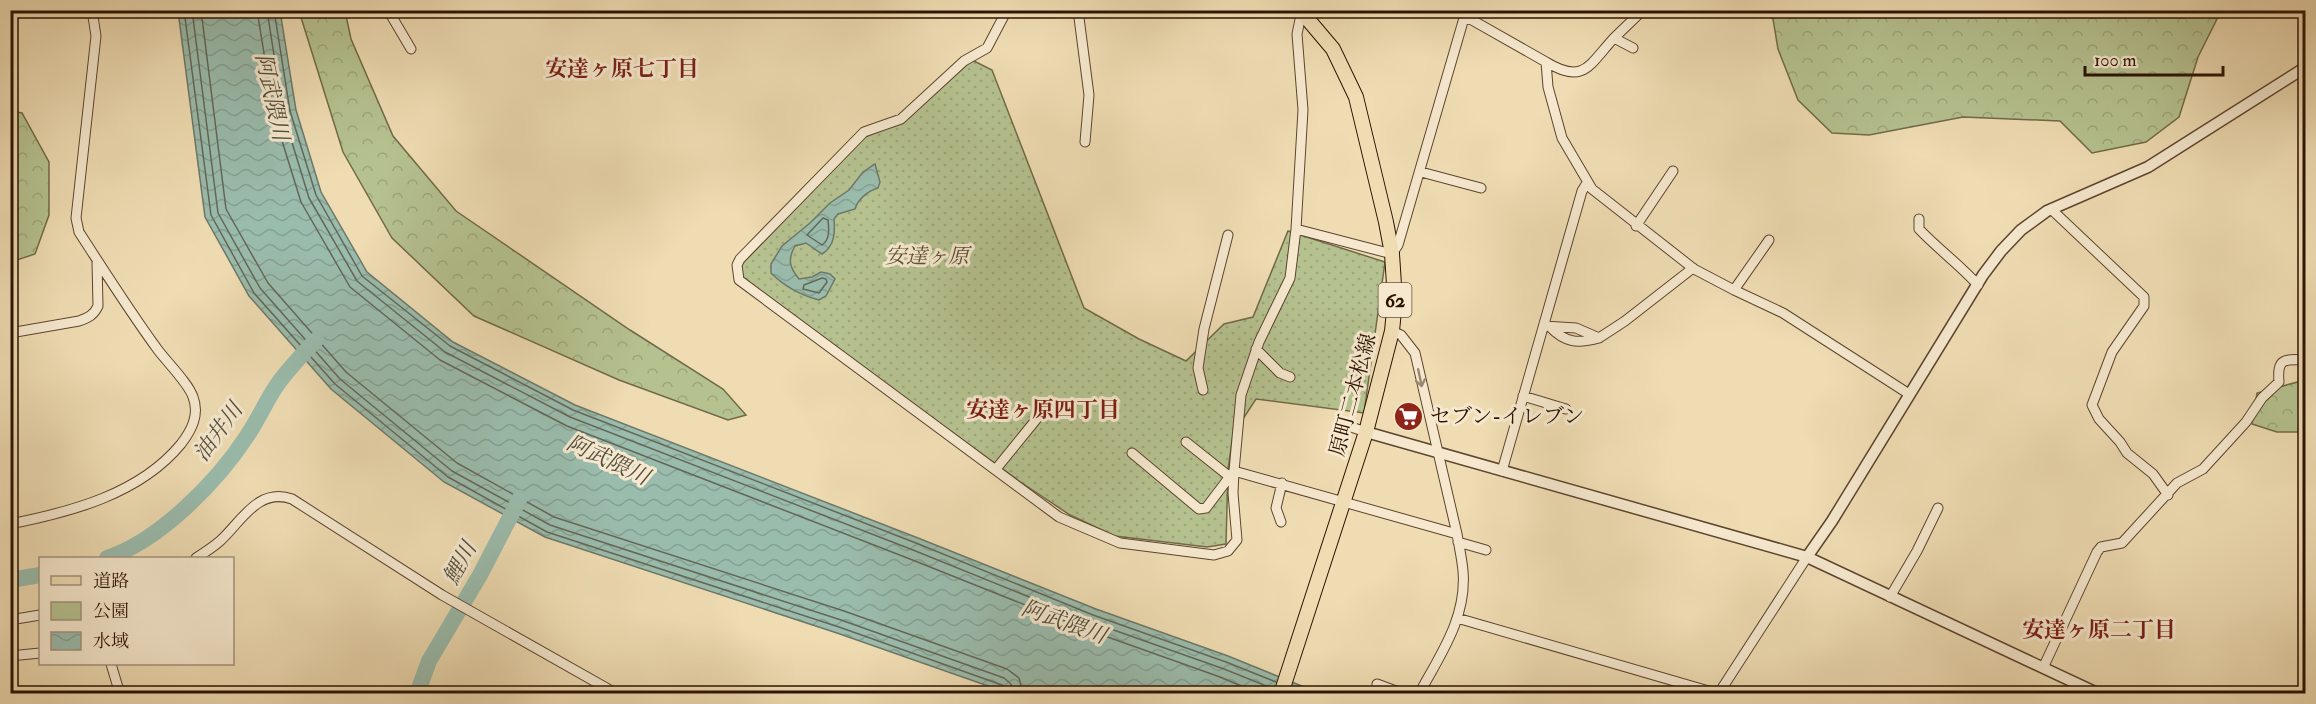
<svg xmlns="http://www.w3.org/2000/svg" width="2316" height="704" font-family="'IM FELL Double Pica','Noto Serif JP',serif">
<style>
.green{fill:url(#green-dots);stroke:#716a48;stroke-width:1.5}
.forest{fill:url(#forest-crowns);stroke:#716a48;stroke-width:1.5}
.water{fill:url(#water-waves);stroke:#6e7868;stroke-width:1.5}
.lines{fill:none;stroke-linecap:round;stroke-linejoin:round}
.shore{stroke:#646757;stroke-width:1.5}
.river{stroke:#9abcad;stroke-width:16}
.minor-casing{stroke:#5e442e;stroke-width:11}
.tertiary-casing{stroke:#5e442e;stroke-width:13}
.primary-casing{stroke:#2d1201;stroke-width:16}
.minor{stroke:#f5e8ce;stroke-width:9}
.tertiary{stroke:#f5e8ce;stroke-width:10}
.primary{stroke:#efdcb3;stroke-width:14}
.oneway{stroke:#9b8872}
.labels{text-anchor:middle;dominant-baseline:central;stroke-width:6;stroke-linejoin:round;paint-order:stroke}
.shield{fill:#f5e8ce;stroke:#69523e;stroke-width:1.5}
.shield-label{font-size:20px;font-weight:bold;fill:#2d1201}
.park-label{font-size:21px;font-style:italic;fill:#5d5033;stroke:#f5e8ce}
.street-label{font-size:21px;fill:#2d1201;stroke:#f5e8ce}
.poi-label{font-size:21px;fill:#2d1201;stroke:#f5e8ce;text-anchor:start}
.neighbourhood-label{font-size:22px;font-weight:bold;fill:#7a1f14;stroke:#f5e8ce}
.water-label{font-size:22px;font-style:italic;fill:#534e3d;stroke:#f5e8ce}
</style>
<defs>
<pattern id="green-dots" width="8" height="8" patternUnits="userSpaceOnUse" patternTransform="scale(1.5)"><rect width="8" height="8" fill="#b5c290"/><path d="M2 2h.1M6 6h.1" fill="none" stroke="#9ca67a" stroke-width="1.8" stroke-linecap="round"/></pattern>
<pattern id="forest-crowns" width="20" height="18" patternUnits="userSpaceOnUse" patternTransform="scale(1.5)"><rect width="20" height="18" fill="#b5c290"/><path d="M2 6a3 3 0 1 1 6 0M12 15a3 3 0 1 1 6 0" fill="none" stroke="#9ca67a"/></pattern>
<pattern id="water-waves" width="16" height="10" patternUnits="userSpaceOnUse" patternTransform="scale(1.5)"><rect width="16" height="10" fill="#9abcad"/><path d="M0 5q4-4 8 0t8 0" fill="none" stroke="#85a193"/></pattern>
</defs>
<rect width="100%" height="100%" fill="#efdcb3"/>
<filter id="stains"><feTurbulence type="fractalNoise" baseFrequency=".00333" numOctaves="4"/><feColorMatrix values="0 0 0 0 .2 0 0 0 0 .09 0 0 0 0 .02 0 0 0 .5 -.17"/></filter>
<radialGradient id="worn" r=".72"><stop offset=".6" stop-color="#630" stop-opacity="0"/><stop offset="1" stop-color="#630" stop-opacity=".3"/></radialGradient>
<path class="green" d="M972,60L992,70L1084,308L1139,339L1186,361L1224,324L1253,317L1288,231L1385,262L1364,413L1256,399L1233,434L1228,470L1226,544L1207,547L1115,536L1070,515L1019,481L744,281L740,274L742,264L865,137L906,119Z"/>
<path class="forest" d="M299,11H345L351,39L393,136L456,211L630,330L723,389L746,415L728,420L619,380L474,316L392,238L343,152Z
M1761,11H2221L2198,57L2179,117L2146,142L2092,153L2060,121L1963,117L1869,135L1832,133L1798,100L1778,49L1773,19Z
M11,111L22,113L49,162V215L35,254L11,262Z
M2305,380V432H2277L2252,424L2257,393Z"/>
<path class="water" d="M178,11H280L296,110L321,192L367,272L453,342L575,405L918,538L1096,609L1228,656L1319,693H1008L837,633L545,537L444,482L331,389L249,296L205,217Z
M875,164L880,182L878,188C868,191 858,199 855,209L838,214L834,219C835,232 835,246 822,254L806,243L795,246C787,260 790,268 799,279L812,277L821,272L830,274L835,279L826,296L819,300C800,295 785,287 771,273V264L782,246L810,223L830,203L849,190L863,172Z"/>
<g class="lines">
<path class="shore" d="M184,10L211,215L254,293L335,384L448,477L547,532L839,627L1002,685L1006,688V694
M192,10L218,213L260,288L340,379L452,471L550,525L841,620L1004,678L1011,684L1014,694
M201,10L226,209L268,283L346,372L457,463L554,517L844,611L1007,669L1019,678L1023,694
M257,10L274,115L301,202L350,287L440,360L567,426L910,559L1088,630L1220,677L1260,694
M267,10L283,113L309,198L357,281L445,352L570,417L913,550L1091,622L1224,669L1274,689
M274,10L290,111L316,195L362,276L450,346L573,410L916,543L1093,615L1226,662L1276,682
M823,218L828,220C829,229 830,240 822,245L807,235Z
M822,278L826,279L827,282L819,293L803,289L804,285Z"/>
<path class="river" d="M107,558C159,541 217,482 247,436C258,420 266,401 277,385C288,369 303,354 316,340
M10,580L40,575
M417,694L429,661L480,575L520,498"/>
<defs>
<path id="minor" d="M388,10L411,49
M1007,10L987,48L964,61L901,119L864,132L740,259L737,265L739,280L1059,517L1120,543L1214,555L1228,551L1237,540L1233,493L1234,471L1457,534L1415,353L1401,335L1392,331
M1078,10L1089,95L1085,142
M1464,18L1472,20L1546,62L1548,87L1562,138L1592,189L1694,269L1734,290L1783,313L1909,394
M1614,38L1643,10
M1546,62C1584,85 1589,65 1614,38L1633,48
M1421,172L1481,188
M2051,209L2144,297V306L2112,352L2092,405L2099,419L2120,442L2127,453L2153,474L2168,495
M1919,219V229C1938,249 1960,265 1978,285
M1636,226L1673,171
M1296,229L1392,254L1398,245L1464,18L1463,10
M1734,290L1769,240
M1544,326L1576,328L1599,338L1625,321L1693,268
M1549,326C1565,343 1578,344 1599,338
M10,333L79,321C88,318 94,315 98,306L97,262
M1256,349L1280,373L1290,377
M1203,390L1198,368L1204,329L1228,235
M1523,396L1566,409
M1339,423L1366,432
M1186,442L1230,477
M1132,453L1199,509L1206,508L1234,471L1241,395L1259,342L1290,278L1296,229L1303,110L1297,34L1302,10
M996,469L1039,416
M1502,471L1582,191L1587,183
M1281,522L1276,508L1282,483
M10,524C71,512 140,494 181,444C191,431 200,415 193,397C189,384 167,362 158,350C130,312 105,272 79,232L76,218L96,36L92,10
M1458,542L1486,550
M196,558C204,553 212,548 220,541C241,522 258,487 292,499L442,595L617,694
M1890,597L1917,551L1938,508
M1457,618L1719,694
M10,620L40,615
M10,656L40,653
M111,664L120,694
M2043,668L2097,552L2101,547L2122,543L2177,483L2203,469L2246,422L2262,398L2279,382C2277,358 2284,359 2306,360
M1377,684L1404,694
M1719,693L1807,557
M1419,694C1440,655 1467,618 1463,571C1462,559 1459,546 1457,534"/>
<path id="tertiary" d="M1366,432L1807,557L2099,694
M1807,557L1832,521L1983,275L2001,251L2021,230L2047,211L2148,167L2306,67"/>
<path id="primary" d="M1281,694L1366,432L1392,331L1395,300L1392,254L1386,222L1356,97L1333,49L1300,10"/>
</defs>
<use href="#minor" class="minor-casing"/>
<use href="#tertiary" class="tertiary-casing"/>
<use href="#primary" class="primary-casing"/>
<use href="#minor" class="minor"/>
<use href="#tertiary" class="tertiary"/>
<use href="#primary" class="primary"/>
</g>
<defs><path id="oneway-shaft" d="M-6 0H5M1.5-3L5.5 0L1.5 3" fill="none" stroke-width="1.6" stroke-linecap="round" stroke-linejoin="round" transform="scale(1.5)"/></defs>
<use class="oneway" href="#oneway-shaft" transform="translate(1420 378) rotate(78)"/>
<defs>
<symbol id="supermarket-disc" viewBox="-11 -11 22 22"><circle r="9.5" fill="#8f2418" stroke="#f5e8ce"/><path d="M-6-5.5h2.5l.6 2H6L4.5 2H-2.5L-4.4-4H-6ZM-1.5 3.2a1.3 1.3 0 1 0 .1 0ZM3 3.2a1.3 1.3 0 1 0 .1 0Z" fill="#fff"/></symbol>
</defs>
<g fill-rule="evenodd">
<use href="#supermarket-disc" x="1392" y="400" width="33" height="33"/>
</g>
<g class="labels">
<rect class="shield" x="1378.5" y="283" width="33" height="34" rx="4.5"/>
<g class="shield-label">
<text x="1395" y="300">62</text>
</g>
<g class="park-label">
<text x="927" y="256">安達ヶ原</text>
</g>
<g class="street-label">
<text transform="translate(1353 395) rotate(-75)">原町二本松線</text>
</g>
<g class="poi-label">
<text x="1430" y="416">セブン-イレブン</text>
</g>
<g class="neighbourhood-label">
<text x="622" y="69">安達ヶ原七丁目</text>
<text x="1043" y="410">安達ヶ原四丁目</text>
<text x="2099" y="630">安達ヶ原二丁目</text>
</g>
<g class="water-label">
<text transform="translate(272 97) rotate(78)">阿武隈川</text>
<text transform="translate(218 432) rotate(-54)">油井川</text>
<text transform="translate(608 460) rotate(25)">阿武隈川</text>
<text transform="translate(460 563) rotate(-61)">鯉川</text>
<text transform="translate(1064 622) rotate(20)">阿武隈川</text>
</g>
</g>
<rect width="2316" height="704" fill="none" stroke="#efdcb3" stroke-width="36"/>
<rect x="12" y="12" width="2292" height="680" fill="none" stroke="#2d1201" stroke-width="3"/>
<rect x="18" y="18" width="2280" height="668" fill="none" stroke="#2d1201" stroke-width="1.5"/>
<rect x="39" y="557" width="195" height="108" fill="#f5e8ce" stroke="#a5927c" stroke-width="1.5"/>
<rect x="51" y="576" width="30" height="9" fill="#efdcb3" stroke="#a5927c" stroke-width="1.5"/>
<text x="93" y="587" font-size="18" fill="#2d1201">道路</text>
<rect x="51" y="602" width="30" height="18" fill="#b5c290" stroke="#a5927c" stroke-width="1.5"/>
<text x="93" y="617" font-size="18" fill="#2d1201">公園</text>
<rect x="51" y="632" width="30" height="18" fill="url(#water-waves)" stroke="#a5927c" stroke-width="1.5"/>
<text x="93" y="647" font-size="18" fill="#2d1201">水域</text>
<path d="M2085 66v9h138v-9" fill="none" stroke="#2d1201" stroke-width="3"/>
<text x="2094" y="66" font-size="18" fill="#2d1201" stroke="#f5e8ce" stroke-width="4.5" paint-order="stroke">100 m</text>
<rect width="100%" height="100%" filter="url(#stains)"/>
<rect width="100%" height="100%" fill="url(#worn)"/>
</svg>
